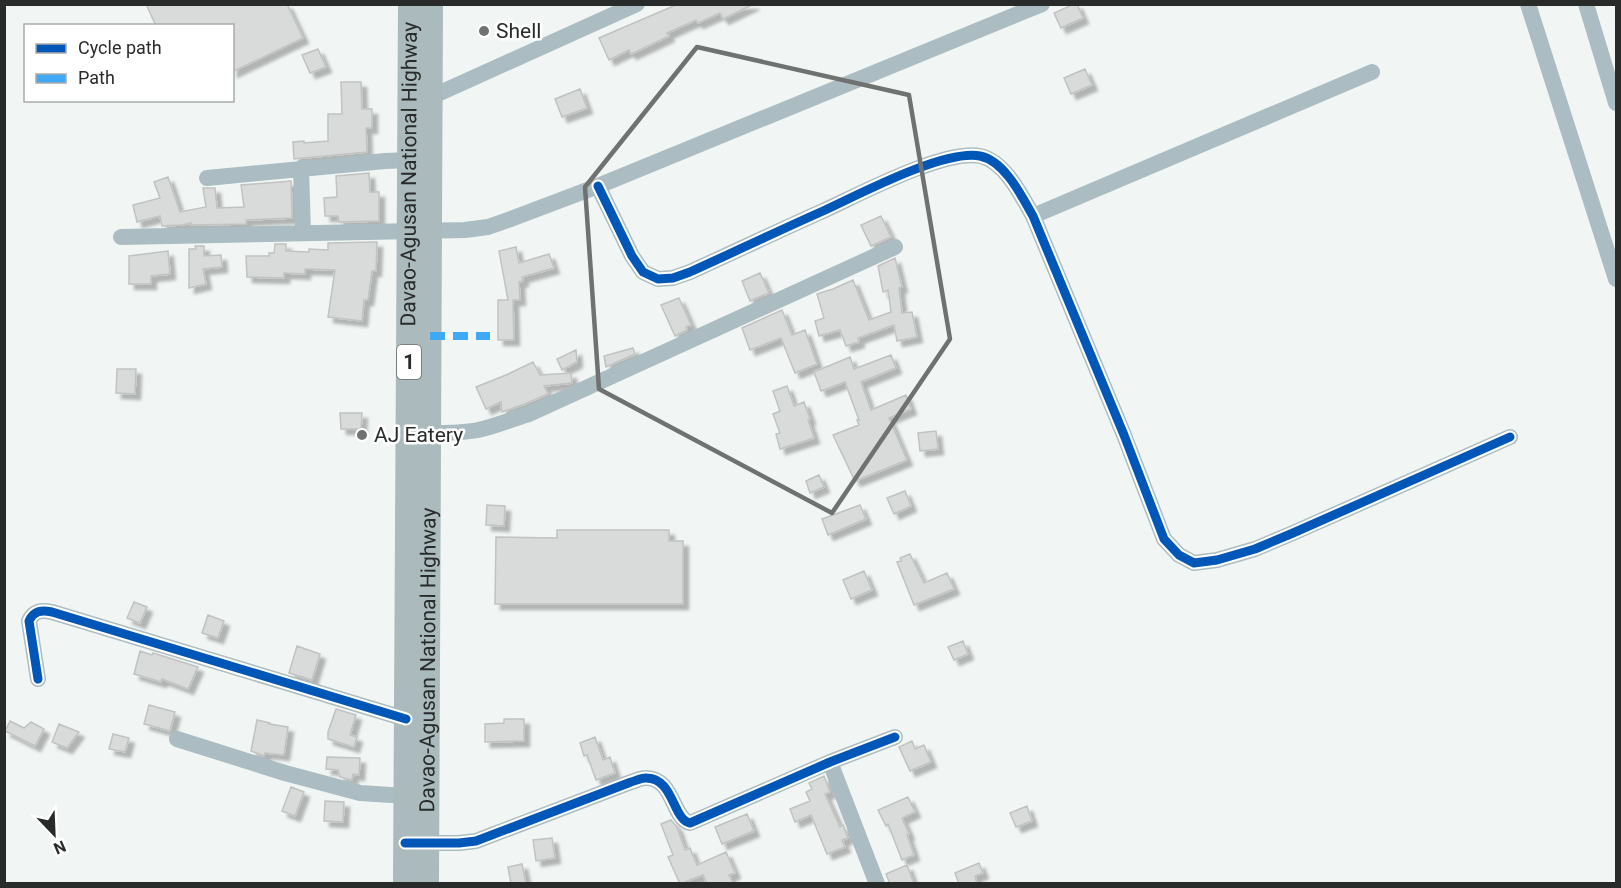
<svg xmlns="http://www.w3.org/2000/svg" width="1621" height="888" font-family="Roboto,sans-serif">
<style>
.building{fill:#d8dbd9;stroke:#c0c3c1;stroke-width:1.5;filter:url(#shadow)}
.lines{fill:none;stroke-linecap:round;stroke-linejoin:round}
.minor{stroke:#abbdc2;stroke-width:16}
.highway{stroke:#aababd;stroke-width:24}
.quiet{stroke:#3fa9f5;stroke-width:8;stroke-dasharray:15 8;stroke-linecap:butt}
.cycleway-casing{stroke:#fff;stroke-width:13}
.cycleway{stroke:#0057b8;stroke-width:9}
.marked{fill:none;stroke:#6f7271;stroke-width:4.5;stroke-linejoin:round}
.poi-dot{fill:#6f7271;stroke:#fff;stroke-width:2}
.labels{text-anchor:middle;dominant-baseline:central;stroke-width:5;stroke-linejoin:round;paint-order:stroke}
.shield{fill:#fff;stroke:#696b6b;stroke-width:1.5}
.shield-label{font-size:20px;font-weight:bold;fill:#292b2b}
.poi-label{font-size:21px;fill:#292b2b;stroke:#fff;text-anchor:start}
.street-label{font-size:21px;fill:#292b2b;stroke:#fff}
</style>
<defs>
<filter id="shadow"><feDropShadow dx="5.5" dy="5.5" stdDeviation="1.5" flood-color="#0004"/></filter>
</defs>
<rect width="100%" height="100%" fill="#f1f6f4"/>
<path class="building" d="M146,4H287L303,38L232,72V26H156Z
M678,4H754L723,19L720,13L698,23L696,20L667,33L669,36L646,47L631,54L629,50L609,60L599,38Z
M1074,4H1077L1083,18L1061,28L1054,13Z
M318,49L326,67L310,73L302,55Z
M1085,69L1092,85L1071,94L1064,78Z
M341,82H361L362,109H372V128H366L367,152L294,159L293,142L304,141V143L328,141V114H342Z
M580,89L587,108L562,117L555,99Z
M369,173L370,192H379V221L339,222L338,216H325L324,198L337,197L336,176Z
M168,177L180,212L206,207L203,188H215L217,208L244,207L241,185L291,181L292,218L246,220V224L191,225V223L182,225L162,226L160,216L137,222L133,205L160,198L154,182Z
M881,216L891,237L871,246L861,225Z
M377,242L376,271H372L368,300H364L362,321L328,317L335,270L305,269V274L284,273V278L247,277L246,256H269V253H274L275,244H286V251L309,252V249L328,250V243Z
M195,246H204V256L221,255L222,267L203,269L206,284L189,288V249H196Z
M516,247L519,263L549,254L554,268L522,277L523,281L519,282L520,300H513L514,340H498V300H508L499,251Z
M168,251L170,274L151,276V284H129V256Z
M895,258L902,287L899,288L902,313L912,312L917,337L897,341L894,325L858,338L859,342L846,346L840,330L819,336L815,321L824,318L817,294L833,289L853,280L869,320L891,312L888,290L883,292L878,266Z
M760,273L769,293L750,301L742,281Z
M679,298L691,325L686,327L687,330L675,336L661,305Z
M782,310L792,335L805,330L817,364L795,373L781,338L750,350L742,328Z
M633,348L635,354L606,367L604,356Z
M576,350L577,362L562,370L557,359Z
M891,355L896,368L861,382L871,410L906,395L911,409L889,418L907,460L855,481L833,435L859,425L857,420H859L845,382L821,391L814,372L850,357L854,369Z
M533,362L540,375L571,373L572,383L544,386L548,394L525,404L502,412L501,402L486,409L476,387L506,375Z
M117,369H136L135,394L116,393Z
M787,386L794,406L804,402L810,419L808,420L814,438L780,449L776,434L780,433L773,414L780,411L773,391Z
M340,413H362L361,429H341Z
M936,431L938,449L920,451L918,433Z
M819,475L824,487L810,493L806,481Z
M905,491L911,506L894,514L887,498Z
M487,505L505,506L504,526L486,525Z
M860,505L866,519L828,535L822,519Z
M557,530H669V541H683V604H495L496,537L557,538Z
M910,554L924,583L947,573L954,589L914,605L897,562L901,561L900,558Z
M864,571L872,590L851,599L843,580Z
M134,602L147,607L140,623L127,618Z
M208,615L224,621L218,638L202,633Z
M963,641L968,654L954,660L948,647Z
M297,646L320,654L312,680L289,673Z
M140,651L152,655L153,653L198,667L188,689L162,679L161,682L134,674Z
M149,705L175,712L170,731L144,724Z
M336,709L356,715L350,735L357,737L354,747L328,739V732Z
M504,719H524V741L485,742V724L504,723Z
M257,720L270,723L269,724L288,727L284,755L265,753L264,756L251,751Z
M10,721L24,728L31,722L44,729L35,746L5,731Z
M59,724L79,732L67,748L52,742Z
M113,734L129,738L125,752L109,749Z
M595,737L603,760L610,757L615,773L596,780L587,755L584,756L580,743Z
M912,741L915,749L924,745L931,762L910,771L899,747Z
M327,757L360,758L359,775L353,774L352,780L340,777L338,770L326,769Z
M824,776L830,792L825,794L840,827L843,825L848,838L842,840L845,847L827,854L811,815L795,822L790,809L810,801L806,792L812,789L809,783Z
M291,787L304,792L295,816L282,811Z
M908,797L915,812L902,818L909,834L907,835L914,855L902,860L888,824L886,826L878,810Z
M325,801L344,802L343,822L324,821Z
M1027,806L1032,821L1016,827L1010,813Z
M747,814L754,831L722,844L715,827Z
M671,820L677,827L685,850L690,848L697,865L726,852L735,873L729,875L733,884H707L703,875L680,884L668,857L673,855L661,824Z
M552,838L555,858L536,861L533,840Z
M979,863L983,873L975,876L977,884H959L955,873Z
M522,864L526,884H511L508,867Z
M907,865L914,884H890L886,874Z"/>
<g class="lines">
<path class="minor" d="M1528,4L1616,279
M1586,4L1616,103
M423,97H431L637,4
M301,168L303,233
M207,178L385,161L409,160
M598,186L632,256L643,272L658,279L673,278L690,272C734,252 778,231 823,211C858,195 944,149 980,156C1005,161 1022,197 1033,216L1124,435L1164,539L1179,555L1194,563L1217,560L1255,549L1293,533L1510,437
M1033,216L1372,72
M121,237L465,230L488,227L508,220L598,186L1042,4
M429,433C446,433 462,433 478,430C496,426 512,419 529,414L895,247
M38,679L29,621C34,610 42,610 52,612L406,719
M177,739L285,773L360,793L406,796
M830,762L877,884
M417,843H459L476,841L631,782C635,781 641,778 645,778C674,777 672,819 690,823L830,762L895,737"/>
<g class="highway">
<path id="s1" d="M405,884L410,4"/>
<path id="s2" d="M427,884L431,4"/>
</g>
<path class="quiet" d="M430,336H490"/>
<defs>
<path id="cycleway" d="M598,186L632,256L643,272L658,279L673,278L690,272C734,252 778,231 823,211C858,195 944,149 980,156C1005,161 1022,197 1033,216L1124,435L1164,539L1179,555L1194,563L1217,560L1255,549L1293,533L1510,437
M38,679L29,621C34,610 42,610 52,612L406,719
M405,843H459L476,841L631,782C635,781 641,778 645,778C674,777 672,819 690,823L830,762L895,737"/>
</defs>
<use href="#cycleway" class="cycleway-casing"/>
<use href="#cycleway" class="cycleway"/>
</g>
<path class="marked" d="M697,47L909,95L950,339L832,513L599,389L585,187Z"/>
<g class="poi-dot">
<circle cx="484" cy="31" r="6"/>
<circle cx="362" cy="435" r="6"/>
</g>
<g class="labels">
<rect class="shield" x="397" y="345" width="24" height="34" rx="4.5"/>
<g class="shield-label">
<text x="409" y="362">1</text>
</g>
<g class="poi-label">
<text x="496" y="31">Shell</text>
<text x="374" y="435">AJ Eatery</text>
</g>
<g class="street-label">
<text stroke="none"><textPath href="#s1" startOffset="710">Davao-Agusan National Highway</textPath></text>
<text stroke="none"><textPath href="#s2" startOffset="224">Davao-Agusan National Highway</textPath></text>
</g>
</g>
<rect width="1621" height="888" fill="none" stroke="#292b2b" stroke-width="12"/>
<rect x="24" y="24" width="210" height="78" fill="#ffffff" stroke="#a9aaaa" stroke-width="1.5"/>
<rect x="36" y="44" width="30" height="9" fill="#0057b8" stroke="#a9aaaa" stroke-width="1.5"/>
<text x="78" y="54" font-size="18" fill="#292b2b">Cycle path</text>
<rect x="36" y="74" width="30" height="9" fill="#3fa9f5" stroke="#a9aaaa" stroke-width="1.5"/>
<text x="78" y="84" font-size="18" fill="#292b2b">Path</text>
<g transform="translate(54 834) rotate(157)" stroke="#ffffff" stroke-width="4.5" paint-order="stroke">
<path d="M0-4.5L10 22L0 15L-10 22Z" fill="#292b2b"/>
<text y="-9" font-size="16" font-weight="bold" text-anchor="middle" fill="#292b2b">N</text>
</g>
</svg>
